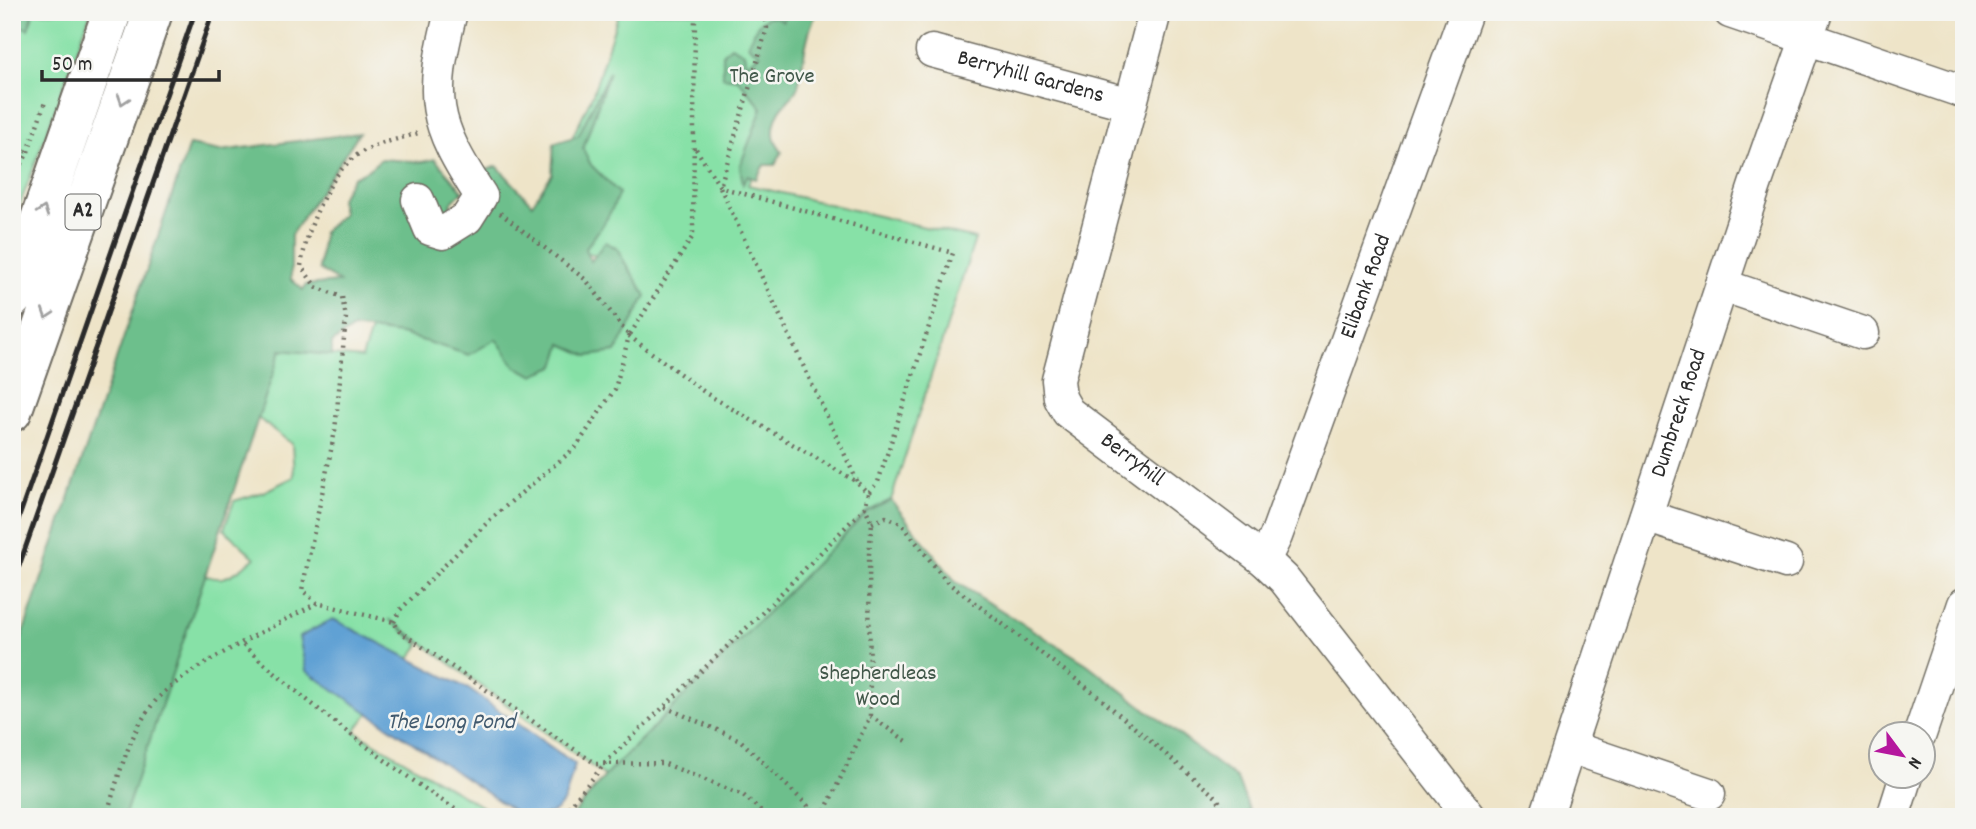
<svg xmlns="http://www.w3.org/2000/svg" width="1976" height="829" font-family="Dekko,sans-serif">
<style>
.green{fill:#87e1a7;stroke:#598669;stroke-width:2}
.forest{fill:#6dbf8c;stroke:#4c755c;stroke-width:2}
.water{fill:#61a1d4;stroke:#466680;stroke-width:2}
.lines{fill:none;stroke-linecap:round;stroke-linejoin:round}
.minor-casing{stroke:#6f6c62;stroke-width:35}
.highway-casing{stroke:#6f6c62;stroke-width:42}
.path{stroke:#6f6c62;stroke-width:4.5;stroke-dasharray:2 5;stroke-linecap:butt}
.minor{stroke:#fff;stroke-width:32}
.highway{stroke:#fff;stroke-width:38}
.rail{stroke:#2b2b2b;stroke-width:5}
.oneway{stroke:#a0a0a0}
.labels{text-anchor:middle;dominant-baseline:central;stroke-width:5;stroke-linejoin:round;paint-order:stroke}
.shield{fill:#f6f6f2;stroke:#686867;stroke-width:2}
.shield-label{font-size:21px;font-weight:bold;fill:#2b2b2b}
.park-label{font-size:23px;fill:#42584a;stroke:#f6f6f2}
.street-label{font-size:23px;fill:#2b2b2b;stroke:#f6f6f2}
.water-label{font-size:24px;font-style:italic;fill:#415a6f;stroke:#f6f6f2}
</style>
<rect width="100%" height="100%" fill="#f6f6f2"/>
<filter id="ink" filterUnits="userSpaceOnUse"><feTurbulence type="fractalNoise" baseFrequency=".0143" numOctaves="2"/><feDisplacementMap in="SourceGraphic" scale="14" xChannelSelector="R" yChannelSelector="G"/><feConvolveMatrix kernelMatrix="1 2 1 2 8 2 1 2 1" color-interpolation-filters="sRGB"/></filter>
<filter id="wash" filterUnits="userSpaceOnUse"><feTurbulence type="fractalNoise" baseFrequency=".00686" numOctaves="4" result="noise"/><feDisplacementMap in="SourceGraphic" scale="28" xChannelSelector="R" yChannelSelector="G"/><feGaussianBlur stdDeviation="1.57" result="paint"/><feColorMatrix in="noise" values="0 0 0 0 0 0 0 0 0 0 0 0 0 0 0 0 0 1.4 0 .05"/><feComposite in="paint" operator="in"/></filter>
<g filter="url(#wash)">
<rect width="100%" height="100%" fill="#eee4c8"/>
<path class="green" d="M12,12H91L12,226Z
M619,12H808L748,185L975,239L891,500L867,512L605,776L389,619L420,645L355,731L499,817H104L190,568C222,586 227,579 255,558L224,529L234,501L263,492L294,477L292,444L246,409L280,350L362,358L376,315L615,256L572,252L562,159L593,94Z"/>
<path class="forest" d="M12,12H34L28,29L12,23Z
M786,12H818C805,32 804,63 798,86C793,101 778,103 774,128C773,139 776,144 782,152L775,165H764L756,179L747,176L743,184L740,166L762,108L738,79L723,77V53L731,46L744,53L746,64L760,54L748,45C754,28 764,8 783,21Z
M609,72L583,149L591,165L619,193C611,216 599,230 585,249L591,261L605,242L617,248C625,266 637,279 646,296L616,352L588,356L562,344L555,366L533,375L516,367L496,339L469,355L401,334L353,328L332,343V355L281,350L124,817H12V666L189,145L220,151L359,133L291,235V279L303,290L306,285L339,282L319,269L323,232L343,214L340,199L353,177L368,170L381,159L422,162L435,159L463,191L452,202L447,215L477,222L496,201L482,172L497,166L532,204L552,174L554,143L578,136Z
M891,500L956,582L1087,664L1237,779L1252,817H571L605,776L867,512Z"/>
<path class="water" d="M333,619L467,688L575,764C563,802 568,817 523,817L306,671L299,637Z"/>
</g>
<g filter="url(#ink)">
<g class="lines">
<defs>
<g id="minor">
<path id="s1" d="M1155,12L1058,380L1060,398L1068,412L1264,560L1284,579L1470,817"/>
<path d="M1730,12L1964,92"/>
<path id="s2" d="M932,51L1130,104"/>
<path d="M418,200L430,229L443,233L467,218L481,196C432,121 429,99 451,12"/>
<path d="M1722,285L1863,333"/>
<path d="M1646,516L1786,562"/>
<path id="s3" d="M1264,560L1276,536L1466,12"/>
<path d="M1920,734L1964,604"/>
<path d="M1570,747L1709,794"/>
<path id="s4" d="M1546,817L1755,185L1816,12"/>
<path d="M1893,817L1906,776"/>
</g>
<path id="highway" d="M12,299L112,12
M12,412L153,12"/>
</defs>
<use href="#minor" class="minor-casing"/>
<use href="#highway" class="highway-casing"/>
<path class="path" d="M12,146L28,152
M696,149L720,187L767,28L763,12
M12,183L28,152L46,99
M500,213L586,280L629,336L693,236L695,12
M857,481L720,187L953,253L878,482L868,493
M872,523L886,517L901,523L947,582L1094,693L1217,798L1228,817
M317,603L302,590L335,431L346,317L342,297L316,287L301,266C306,233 325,181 352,159C369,144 397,140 418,133
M394,622L400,610L493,517L576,447L615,389L629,336L707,394L857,482L868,493L865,507L759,616L606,762L561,817
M243,645C308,704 393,769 467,817
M665,707L740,740L808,806L807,817
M870,716L908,742
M106,817C118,779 128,735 153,704C179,670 276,626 317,603L394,622L399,631L596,764L663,763L743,795L768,817
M822,817L870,716L869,554L872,523L865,507"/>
<use href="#minor" class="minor"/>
<use href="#highway" class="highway"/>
<path class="rail" d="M12,537L195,12
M12,586L213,12"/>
</g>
<defs><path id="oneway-chevron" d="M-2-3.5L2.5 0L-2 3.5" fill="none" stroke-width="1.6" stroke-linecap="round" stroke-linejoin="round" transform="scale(1.75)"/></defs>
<g class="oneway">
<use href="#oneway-chevron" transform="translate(123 100) rotate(109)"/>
<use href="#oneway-chevron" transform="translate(43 211) rotate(-71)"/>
<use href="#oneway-chevron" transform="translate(47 314) rotate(109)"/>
</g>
</g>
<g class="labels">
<rect class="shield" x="65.5" y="194.5" width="35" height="35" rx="5"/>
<g class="shield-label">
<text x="83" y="212">A2</text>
</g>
<g class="park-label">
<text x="772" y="77">The Grove</text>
<text x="878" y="674">Shepherdleas<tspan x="878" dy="26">Wood</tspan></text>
</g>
<g class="street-label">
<text stroke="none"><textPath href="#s2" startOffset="102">Berryhill Gardens</textPath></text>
<text stroke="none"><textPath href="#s3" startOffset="292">Elibank Road</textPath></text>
<text stroke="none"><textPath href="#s4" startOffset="425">Dumbreck Road</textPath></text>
<text stroke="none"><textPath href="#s1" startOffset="495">Berryhill</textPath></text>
</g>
<g class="water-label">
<text x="451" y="723">The Long Pond</text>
</g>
</g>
<rect width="1976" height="829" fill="none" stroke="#f6f6f2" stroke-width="42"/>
<g transform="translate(1902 755) rotate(122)"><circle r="33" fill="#f6f6f2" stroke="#a5a5a2" stroke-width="2"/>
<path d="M0-5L12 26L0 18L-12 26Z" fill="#b5179e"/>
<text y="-10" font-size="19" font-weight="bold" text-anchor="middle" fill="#2b2b2b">N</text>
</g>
<path d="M42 70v10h177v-10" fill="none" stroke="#2b2b2b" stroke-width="3.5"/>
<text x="52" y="70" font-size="21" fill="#2b2b2b" stroke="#f6f6f2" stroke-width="5" paint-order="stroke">50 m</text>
</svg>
